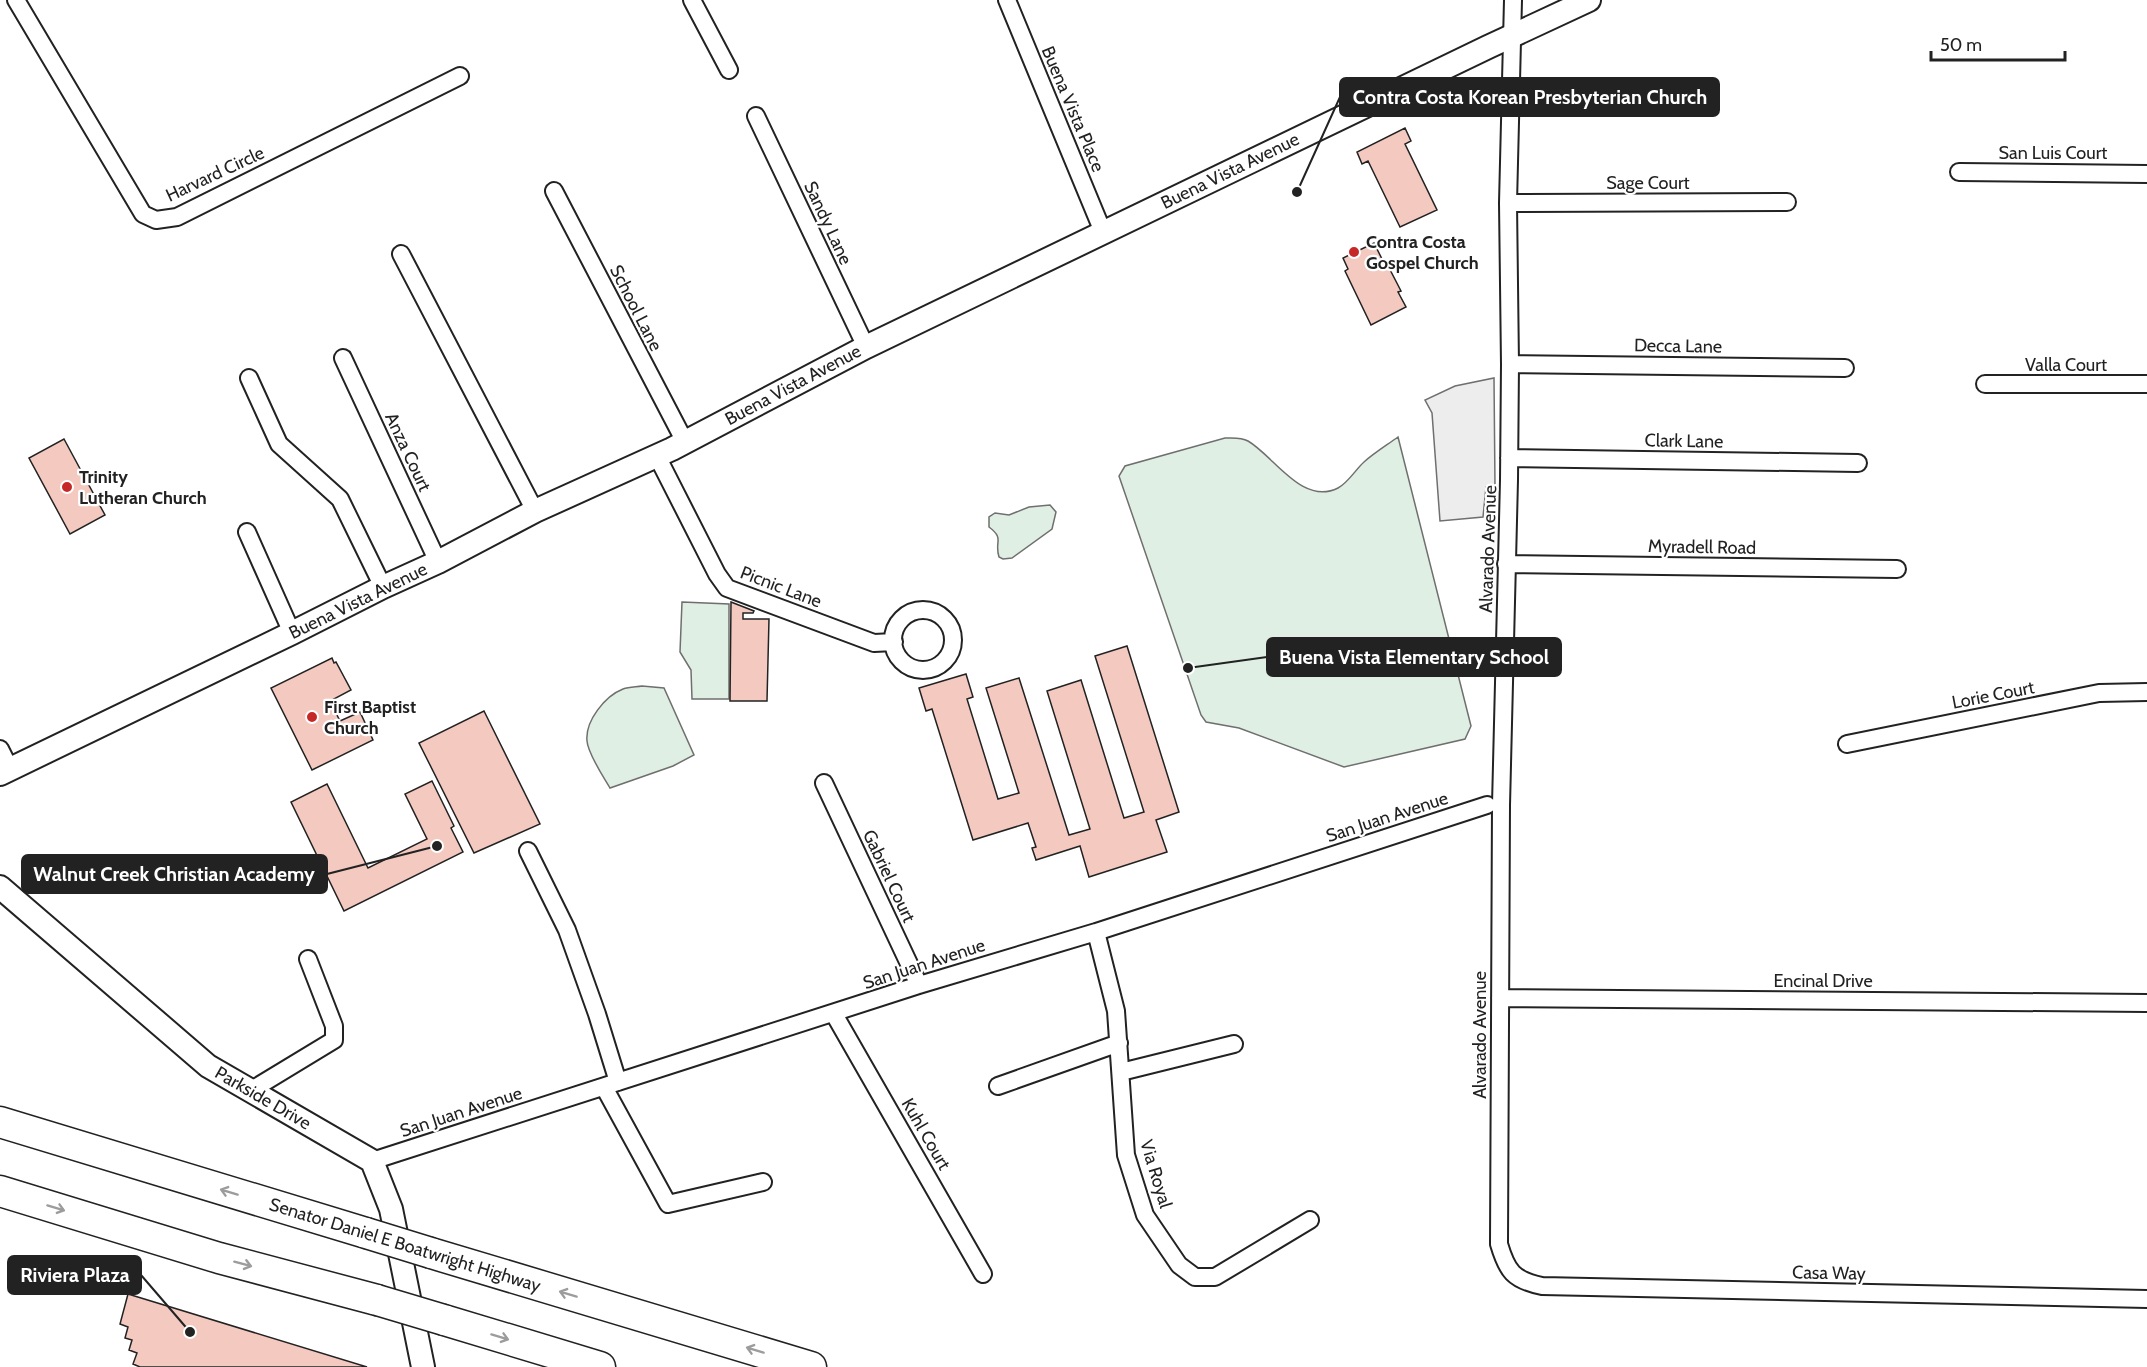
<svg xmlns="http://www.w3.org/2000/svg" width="2147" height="1367" font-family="Cabin,sans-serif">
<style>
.green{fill:#e0efe3;stroke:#6f6f6f;stroke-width:1.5}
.parking{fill:#ededed;stroke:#6f6f6f;stroke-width:1.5}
.building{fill:#f3c9c0;stroke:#222;stroke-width:1.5}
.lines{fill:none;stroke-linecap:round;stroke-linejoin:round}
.street-casing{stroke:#222;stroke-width:20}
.secondary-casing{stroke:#222;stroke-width:26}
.highway-casing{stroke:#222;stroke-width:33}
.street{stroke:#fff;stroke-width:16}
.secondary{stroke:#fff;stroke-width:22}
.highway{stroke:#fff;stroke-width:30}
.highway-bridge-casing{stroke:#222;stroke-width:33;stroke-linecap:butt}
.highway-bridge{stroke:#fff;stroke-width:30}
.oneway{stroke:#9c9c9c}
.poi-dot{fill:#c62828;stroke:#fff;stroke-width:2}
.labels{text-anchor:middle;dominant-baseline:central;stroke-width:4.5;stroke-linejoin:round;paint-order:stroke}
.street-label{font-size:18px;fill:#222;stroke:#fff}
.poi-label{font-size:18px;font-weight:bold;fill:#222;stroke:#fff;text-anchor:start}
.leader{fill:none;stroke:#222;stroke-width:2}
.callout-dot{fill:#222;stroke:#fff;stroke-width:2}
.callout{fill:#222;stroke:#222;stroke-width:2}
.callout-label{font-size:20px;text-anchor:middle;font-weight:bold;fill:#fff}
</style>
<rect width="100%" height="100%" fill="#fff"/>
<path class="green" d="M1398,437L1471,726L1465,739L1344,767L1239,728L1206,722L1201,715L1119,476L1125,466L1225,438C1233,438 1241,437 1248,441C1274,456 1302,506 1338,488C1348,483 1356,469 1364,462C1374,453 1387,445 1398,437Z
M1050,505L1056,512L1052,529L1012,558L1003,559L999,557C994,541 1005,539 989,527V517L995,513L1009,515L1029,507Z
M682,602L729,604V699H692L691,670L680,652Z
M642,686L664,688L694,755L673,766L610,788C603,776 588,754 587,741C585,721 605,696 623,689C629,687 636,687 642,686Z"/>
<path class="parking" d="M1494,378L1495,487H1486L1483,517L1440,521L1432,413L1425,400L1455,386Z"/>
<path class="building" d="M1405,128L1411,141L1405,144L1437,210L1400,227L1368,161L1362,164L1357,152Z
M1374,243L1384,263L1386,262L1401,291L1398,292L1406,307L1371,325L1345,271L1348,269L1343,258Z
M64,439L105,515L70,534L29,458Z
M731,602L754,611L753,613H743V619H769L767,701H730Z
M1127,646L1179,812L1156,820L1167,852L1089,877L1080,846L1036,860L1032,848L1036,847L1028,823L973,840L932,709L926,711L919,688L966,674L973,697L967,699L998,799L1019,793L986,688L1019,678L1069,835L1090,829L1047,691L1081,680L1124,818L1144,812L1095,656Z
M332,658L334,663L336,662L351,690L330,701L340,721L360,712L373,740L312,770L271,688Z
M484,711L540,824L474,853L419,743Z
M432,781L454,826L451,828L463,852L344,911L291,802L327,784L368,868L427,839L405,794Z
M128,1294L367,1367H140L133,1364L137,1353L129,1350L132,1340L125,1338L128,1327L120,1324Z"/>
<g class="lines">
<defs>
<path id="street" d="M16,0L143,214L156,220L177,217L460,76
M692,0L729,70
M1007,0L1103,232
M1513,0L1508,203L1510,364L1509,480L1501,805L1499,1244C1507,1271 1513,1280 1542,1286L2147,1299
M756,116L866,347
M1959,172L2147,174
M554,191L685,442
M1508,203L1787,202
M401,254L535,511
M343,358L438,562
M1510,364L1845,368
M249,378L279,444L340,499L383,587
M1985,384H2147
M657,456L717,574L727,588L874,643L894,642
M1509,458L1858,463
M247,532L292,633
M1506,564L1897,569
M893 640a30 30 0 1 1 60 0a30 30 0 1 1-60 0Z
M1847,744L2099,693L2147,692
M0,749L10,769
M824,783L919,985
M528,851L567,930L597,1014L618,1082
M1096,932L1116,1011L1126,1155L1145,1215L1179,1265L1195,1277H1215L1310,1220
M1500,998L2147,1003
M834,1014L983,1274
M1121,1072L1234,1044
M998,1086L1119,1043
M604,1087L668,1204L763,1182
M250,1091L334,1040V1026L308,959
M372,1161L919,985L1096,932L1487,805"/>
<path id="secondary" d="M0,774L292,633L383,587L438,562L535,511L672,449L866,347L1488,47L1589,0
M0,887L208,1066L372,1161L391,1209L423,1367"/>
<path id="highway" d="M0,1122L366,1233
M0,1191L219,1258L377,1300
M431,1253L811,1367
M444,1320L600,1367"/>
</defs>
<use href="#street" class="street-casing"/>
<use href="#secondary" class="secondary-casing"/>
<use href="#highway" class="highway-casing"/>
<use href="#street" class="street"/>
<use href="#secondary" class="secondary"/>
<use href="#highway" class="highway"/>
<defs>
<path id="highway-bridge" d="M366,1233L431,1253
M377,1300L444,1320"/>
</defs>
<use href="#highway-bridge" class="highway-bridge-casing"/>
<use href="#highway-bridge" class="highway-bridge"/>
</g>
<defs><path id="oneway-shaft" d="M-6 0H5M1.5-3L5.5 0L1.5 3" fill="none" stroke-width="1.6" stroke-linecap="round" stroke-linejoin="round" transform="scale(1.5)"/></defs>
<g class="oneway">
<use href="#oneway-shaft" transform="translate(229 1192) rotate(-163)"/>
<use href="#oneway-shaft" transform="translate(56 1208) rotate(17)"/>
<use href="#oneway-shaft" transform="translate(243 1264) rotate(15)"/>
<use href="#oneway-shaft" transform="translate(568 1294) rotate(-163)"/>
<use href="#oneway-shaft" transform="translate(500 1337) rotate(17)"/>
<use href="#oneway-shaft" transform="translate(755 1350) rotate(-163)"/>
</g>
<g class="poi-dot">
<circle cx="1354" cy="252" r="6"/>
<circle cx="67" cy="487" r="6"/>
<circle cx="312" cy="717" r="6"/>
</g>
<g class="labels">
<g class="street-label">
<text transform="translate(1073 109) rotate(67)">Buena Vista Place</text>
<text x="2053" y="153">San Luis Court</text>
<text transform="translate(1230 171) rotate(-26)">Buena Vista Avenue</text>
<text transform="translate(215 174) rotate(-25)">Harvard Circle</text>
<text x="1648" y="183">Sage Court</text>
<text transform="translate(828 223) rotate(65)">Sandy Lane</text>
<text transform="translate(636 308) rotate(63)">School Lane</text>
<text transform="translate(1678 346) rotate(1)">Decca Lane</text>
<text x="2066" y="365">Valla Court</text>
<text transform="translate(793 385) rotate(-28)">Buena Vista Avenue</text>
<text transform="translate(1684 441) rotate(1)">Clark Lane</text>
<text transform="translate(408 452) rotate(65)">Anza Court</text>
<text transform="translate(1702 547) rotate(1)">Myradell Road</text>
<text transform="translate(1488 549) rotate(-88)">Alvarado Avenue</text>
<text transform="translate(781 587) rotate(21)">Picnic Lane</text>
<text transform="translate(358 601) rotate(-26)">Buena Vista Avenue</text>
<text transform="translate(1993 695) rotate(-11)">Lorie Court</text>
<text transform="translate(1387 817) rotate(-18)">San Juan Avenue</text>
<text transform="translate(889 876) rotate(65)">Gabriel Court</text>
<text transform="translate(924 964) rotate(-18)">San Juan Avenue</text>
<text x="1823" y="981">Encinal Drive</text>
<text transform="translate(1480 1035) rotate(-90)">Alvarado Avenue</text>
<text transform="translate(263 1098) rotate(30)">Parkside Drive</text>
<text transform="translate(461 1112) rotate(-18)">San Juan Avenue</text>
<text transform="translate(926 1134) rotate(60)">Kuhl Court</text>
<text transform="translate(1156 1174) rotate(73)">Via Royal</text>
<text transform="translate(405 1245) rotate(17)">Senator Daniel E Boatwright Highway</text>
<text transform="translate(1829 1273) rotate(1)">Casa Way</text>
</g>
<g class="poi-label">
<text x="1366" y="242">Contra Costa<tspan x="1366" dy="21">Gospel Church</tspan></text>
<text x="79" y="477">Trinity<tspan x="79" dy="21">Lutheran Church</tspan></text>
<text x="324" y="707">First Baptist<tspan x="324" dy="21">Church</tspan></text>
</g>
</g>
<path class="leader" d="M1297 192L1340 97M1188 668L1267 657M437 846L327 874M190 1332L141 1275"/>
<g class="callout-dot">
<circle cx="1297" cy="192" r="6"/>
<circle cx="1188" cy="668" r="6"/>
<circle cx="437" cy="846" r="6"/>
<circle cx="190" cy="1332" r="6"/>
</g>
<g class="callout">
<rect x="1340" y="78" width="379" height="38" rx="6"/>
<rect x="1267" y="638" width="294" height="38" rx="6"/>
<rect x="22" y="855" width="305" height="38" rx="6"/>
<rect x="8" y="1256" width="133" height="38" rx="6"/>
</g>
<g class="callout-label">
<text x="1530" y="104">Contra Costa Korean Presbyterian Church</text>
<text x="1414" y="664">Buena Vista Elementary School</text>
<text x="174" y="881">Walnut Creek Christian Academy</text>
<text x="75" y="1282">Riviera Plaza</text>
</g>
<path d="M1931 51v9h134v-9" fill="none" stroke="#222222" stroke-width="3"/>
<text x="1940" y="51" font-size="18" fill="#222222" stroke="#ffffff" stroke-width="4.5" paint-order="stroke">50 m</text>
</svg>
